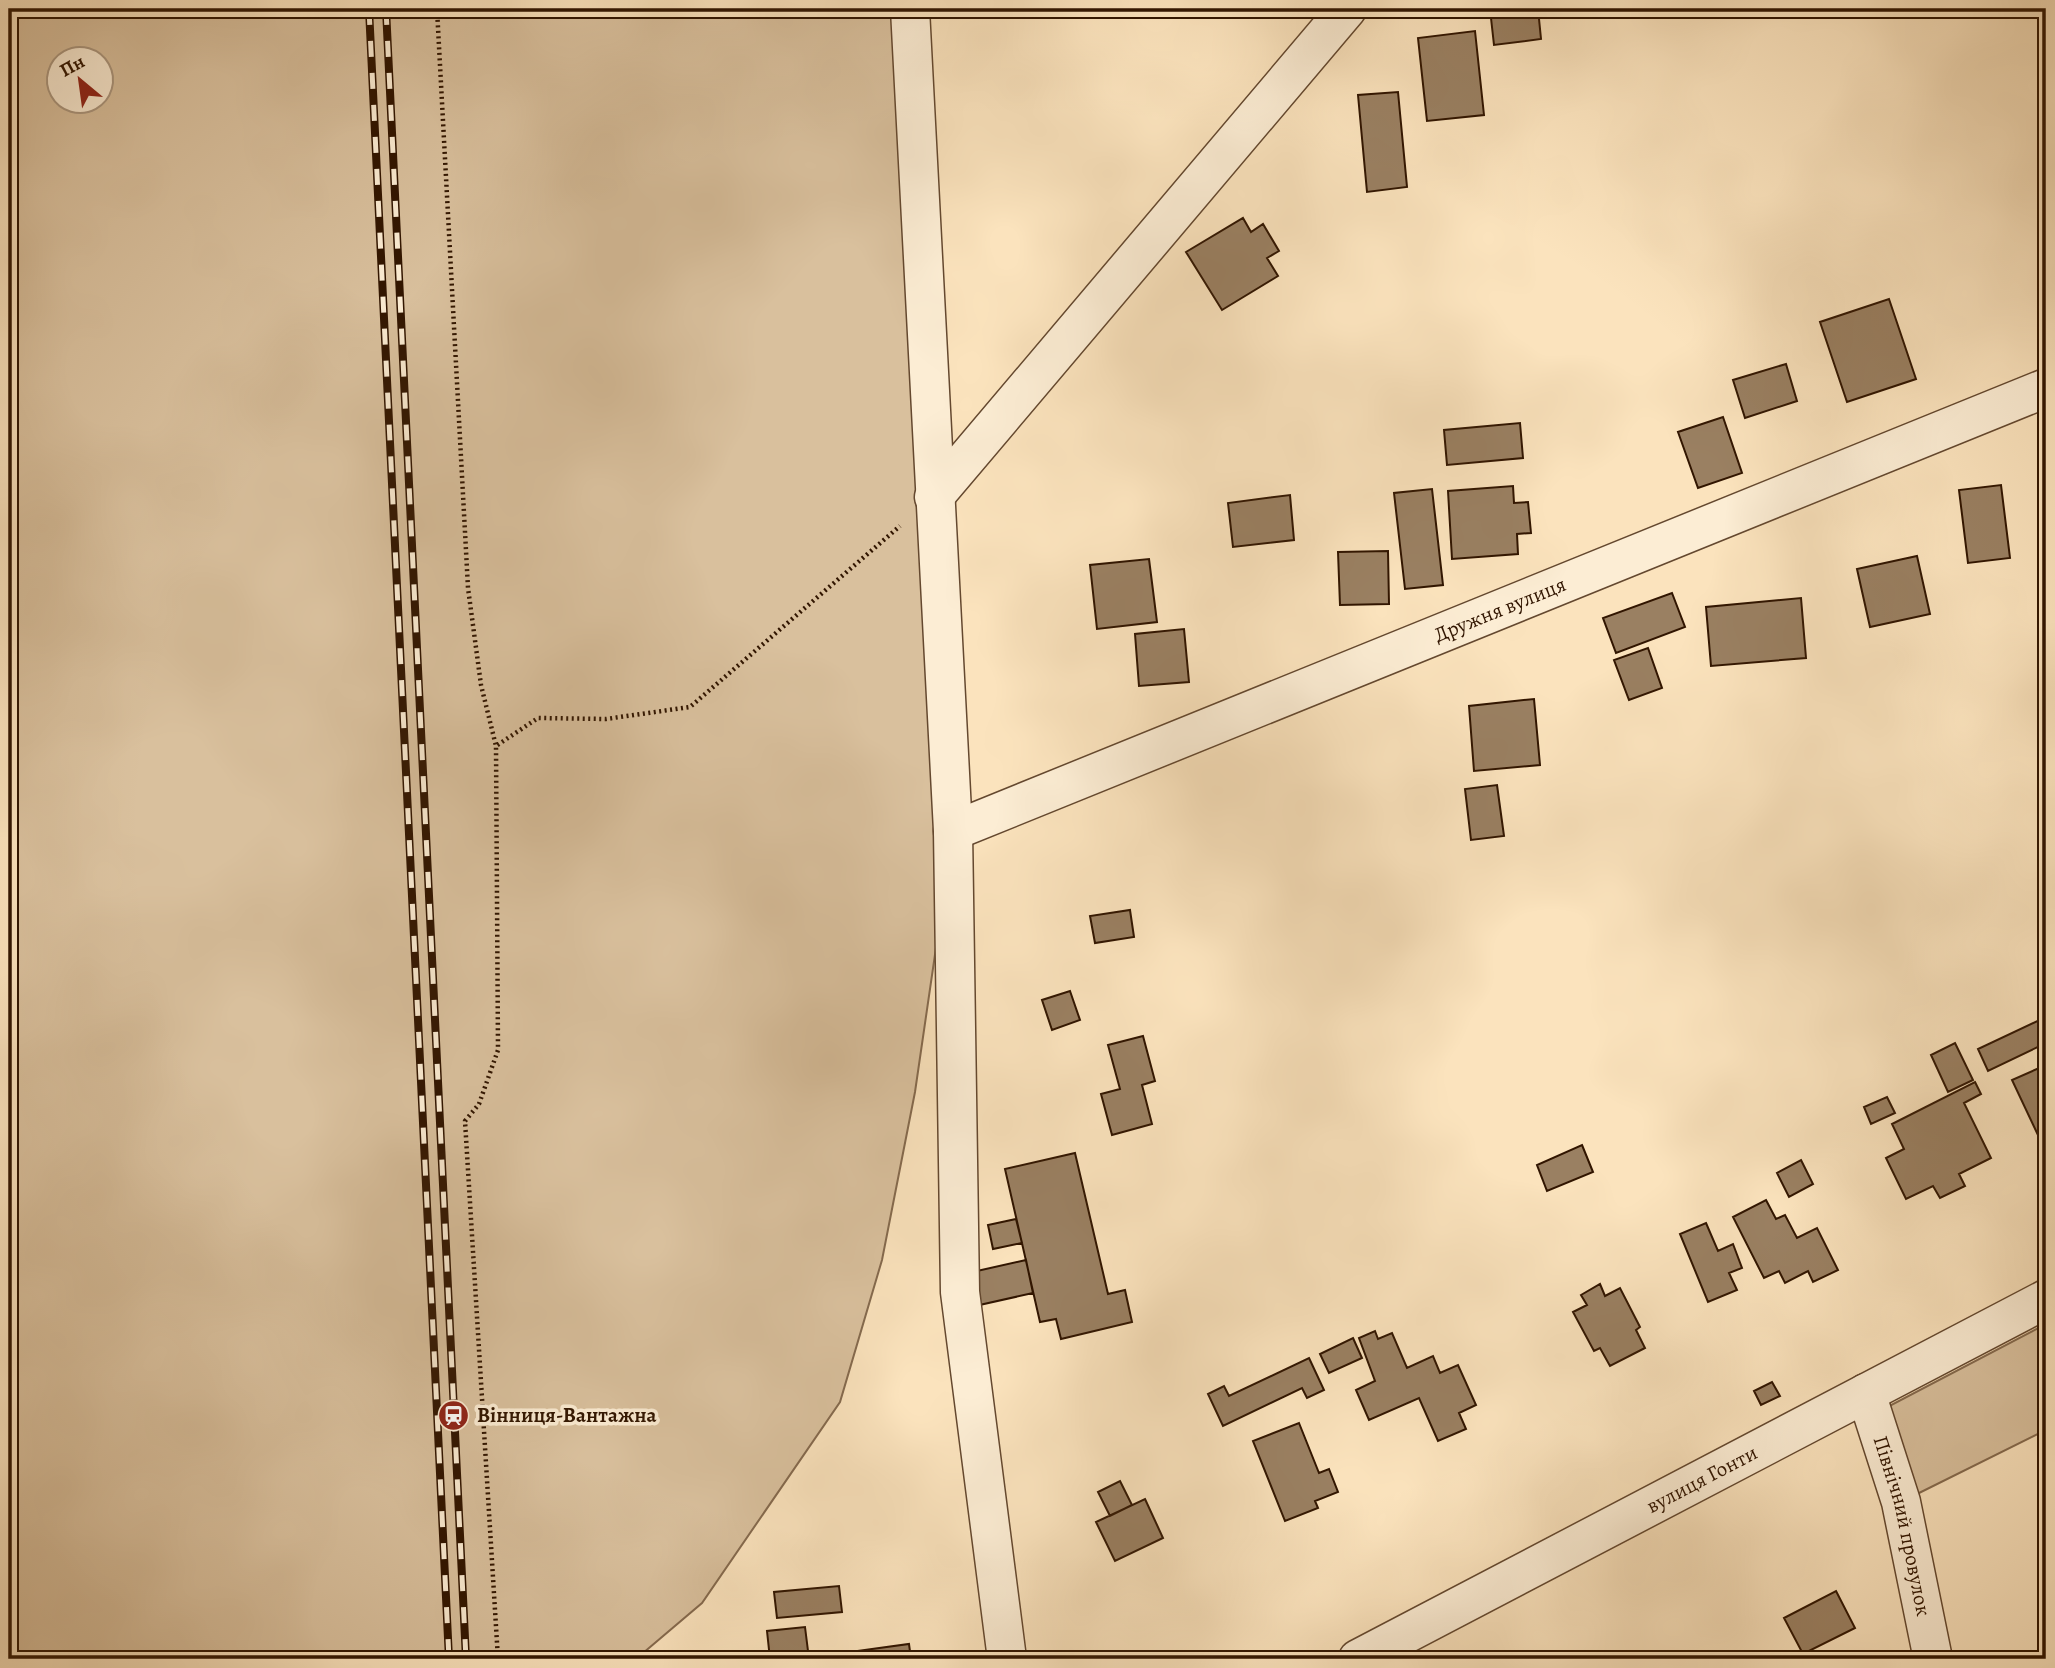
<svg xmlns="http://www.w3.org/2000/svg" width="2055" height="1668" font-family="Alegreya,serif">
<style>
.green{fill:#d9c09d;stroke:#856a4e;stroke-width:2;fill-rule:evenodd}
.building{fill:#9a8062;stroke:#311500;stroke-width:2}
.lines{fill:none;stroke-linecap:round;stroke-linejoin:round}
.street-casing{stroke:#64482f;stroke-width:41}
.path{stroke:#311500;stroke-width:4.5;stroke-dasharray:2 3.5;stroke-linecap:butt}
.street{stroke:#fcedd4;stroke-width:38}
.rail-casing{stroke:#311500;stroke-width:8}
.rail{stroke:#fcedd4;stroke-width:5;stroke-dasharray:16;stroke-linecap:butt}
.labels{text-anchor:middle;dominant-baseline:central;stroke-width:7;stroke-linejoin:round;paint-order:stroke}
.street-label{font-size:21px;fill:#311500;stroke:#fcedd4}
.poi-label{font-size:21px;font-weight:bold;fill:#311500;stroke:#fcedd4;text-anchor:start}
</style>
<rect width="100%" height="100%" fill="#fbe3bd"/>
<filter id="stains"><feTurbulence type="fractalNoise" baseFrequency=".00286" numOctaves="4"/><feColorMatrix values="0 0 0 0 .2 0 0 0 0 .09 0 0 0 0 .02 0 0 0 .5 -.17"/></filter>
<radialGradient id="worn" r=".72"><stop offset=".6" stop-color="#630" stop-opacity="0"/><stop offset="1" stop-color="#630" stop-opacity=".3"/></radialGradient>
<path class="green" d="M9,9H910L953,831L915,1092L882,1260L840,1402L702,1603L636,1659H9ZM60,60H102V102H60Z
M2046,1324V1430L1901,1502L1874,1414Z"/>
<path class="building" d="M1490,9H1538L1541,39L1494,45Z
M1475,31L1484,115L1427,121L1418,38Z
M1398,92L1407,187L1367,192L1358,95Z
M1243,218L1251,232L1263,224L1279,251L1267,258L1278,276L1222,310L1186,252Z
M1889,299L1916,379L1847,402L1820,322Z
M1786,364L1797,401L1745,418L1733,380Z
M1723,417L1742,473L1698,488L1678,432Z
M1520,423L1523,458L1447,465L1444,430Z
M2001,485L2010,558L1968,563L1959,490Z
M1513,486L1514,503L1528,502L1531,533L1517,534L1518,554L1452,559L1448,491Z
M1432,489L1443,585L1405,589L1394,493Z
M1290,495L1294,540L1233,547L1228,503Z
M1388,551L1389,604L1340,605L1338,552Z
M1917,556L1930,614L1870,627L1857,569Z
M1149,559L1157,622L1097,629L1090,565Z
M1672,593L1685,627L1616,653L1603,618Z
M1801,598L1806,658L1711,666L1706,607Z
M1184,629L1189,682L1139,686L1135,634Z
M1648,648L1662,688L1629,700L1614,660Z
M1534,699L1540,765L1474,771L1469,706Z
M1497,785L1504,836L1471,840L1465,789Z
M1130,910L1134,937L1095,943L1090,916Z
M1070,991L1080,1020L1052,1030L1042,1000Z
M2046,1017V1043L1988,1071L1978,1049Z
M1143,1036L1155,1081L1142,1085L1152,1124L1112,1135L1101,1094L1120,1089L1108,1045Z
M1955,1043L1973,1080L1948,1092L1931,1055Z
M2046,1065V1152L2012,1080Z
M1975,1082L1981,1094L1964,1103L1991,1158L1959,1174L1965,1186L1940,1198L1933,1186L1906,1199L1886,1158L1904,1149L1892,1124Z
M1887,1097L1895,1113L1871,1124L1864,1107Z
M1582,1145L1593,1172L1547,1191L1537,1165Z
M1075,1153L1108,1294L1125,1290L1132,1322L1061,1339L1056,1319L1040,1322L1005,1169Z
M1801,1160L1813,1184L1789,1197L1777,1173Z
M1766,1200L1776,1219L1785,1215L1797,1238L1817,1228L1838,1270L1813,1282L1808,1271L1785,1283L1779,1271L1764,1278L1733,1217Z
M1016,1219L1022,1243L993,1249L988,1225Z
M1706,1223L1718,1251L1733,1244L1742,1268L1729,1273L1737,1290L1708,1302L1680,1234Z
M1026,1260L1033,1293L975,1306L968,1273Z
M1600,1284L1605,1296L1620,1288L1640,1327L1636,1330L1645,1348L1610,1366L1600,1348L1594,1351L1573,1312L1587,1305L1581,1295Z
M1375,1331L1378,1339L1392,1333L1407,1368L1433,1356L1440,1373L1458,1365L1476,1405L1459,1413L1466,1429L1438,1441L1419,1398L1369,1420L1356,1390L1375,1381L1359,1338Z
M1353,1338L1362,1358L1329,1373L1320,1354Z
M1309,1358L1324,1390L1307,1398L1302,1388L1223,1426L1208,1394L1224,1386L1229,1396Z
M1772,1382L1780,1396L1761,1405L1754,1391Z
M1299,1423L1319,1473L1329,1469L1338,1492L1315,1501L1318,1508L1285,1521L1253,1441Z
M1120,1481L1132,1505L1110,1516L1098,1492Z
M1145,1499L1163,1538L1115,1561L1096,1522Z
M839,1586L842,1612L777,1618L774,1592Z
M1836,1591L1855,1628L1803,1654L1784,1618Z
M805,1627L809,1659H770L767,1631Z
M909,1644L911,1659H836L835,1654Z"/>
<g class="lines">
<defs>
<g id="street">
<path d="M910,9L953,831L960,1292L1007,1659"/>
<path d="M934,497L1347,9"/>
<path id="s1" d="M953,831L2046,388"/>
<path id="s2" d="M1866,1393L1901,1502L1933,1659"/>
<path id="s3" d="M1358,1659L2046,1299"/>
</g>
</defs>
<use href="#street" class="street-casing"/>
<path class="path" d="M437,9L468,588L481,685L496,746
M498,1659L465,1121L479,1104L498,1050L496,746L538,718L606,719L690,707L900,526"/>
<use href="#street" class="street"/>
<defs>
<path id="rail" d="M369,9L449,1659
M386,9L466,1659"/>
</defs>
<use href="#rail" class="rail-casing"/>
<use href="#rail" class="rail"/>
</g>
<defs>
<symbol id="station-disc" viewBox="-11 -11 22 22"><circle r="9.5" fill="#8f2418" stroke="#fcedd4"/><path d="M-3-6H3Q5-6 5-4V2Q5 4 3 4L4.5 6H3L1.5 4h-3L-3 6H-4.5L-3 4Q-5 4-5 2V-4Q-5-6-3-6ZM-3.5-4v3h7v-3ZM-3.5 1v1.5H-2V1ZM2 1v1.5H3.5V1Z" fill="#fff"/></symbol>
</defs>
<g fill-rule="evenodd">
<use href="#station-disc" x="436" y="1398" width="35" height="35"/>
</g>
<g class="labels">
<g class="street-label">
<text stroke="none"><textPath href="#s1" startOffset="590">Дружня вулиця</textPath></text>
<text stroke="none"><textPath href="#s3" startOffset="388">вулиця Гонти</textPath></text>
<text stroke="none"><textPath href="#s2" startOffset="138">Північний провулок</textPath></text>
</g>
<g class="poi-label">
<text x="477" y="1415">Вінниця-Вантажна</text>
</g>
</g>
<rect width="2055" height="1668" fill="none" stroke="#fbe3bd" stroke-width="35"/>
<rect x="10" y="10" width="2034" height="1647" fill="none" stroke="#311500" stroke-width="3.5"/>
<rect x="18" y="18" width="2020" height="1633" fill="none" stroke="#311500" stroke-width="2"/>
<g transform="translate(80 80) rotate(331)"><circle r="33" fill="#fcedd4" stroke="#ab977f" stroke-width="2"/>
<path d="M0-5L12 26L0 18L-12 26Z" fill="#8f2418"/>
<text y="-10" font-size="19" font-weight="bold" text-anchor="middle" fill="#311500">Пн</text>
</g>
<rect width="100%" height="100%" filter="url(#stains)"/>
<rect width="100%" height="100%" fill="url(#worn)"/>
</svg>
